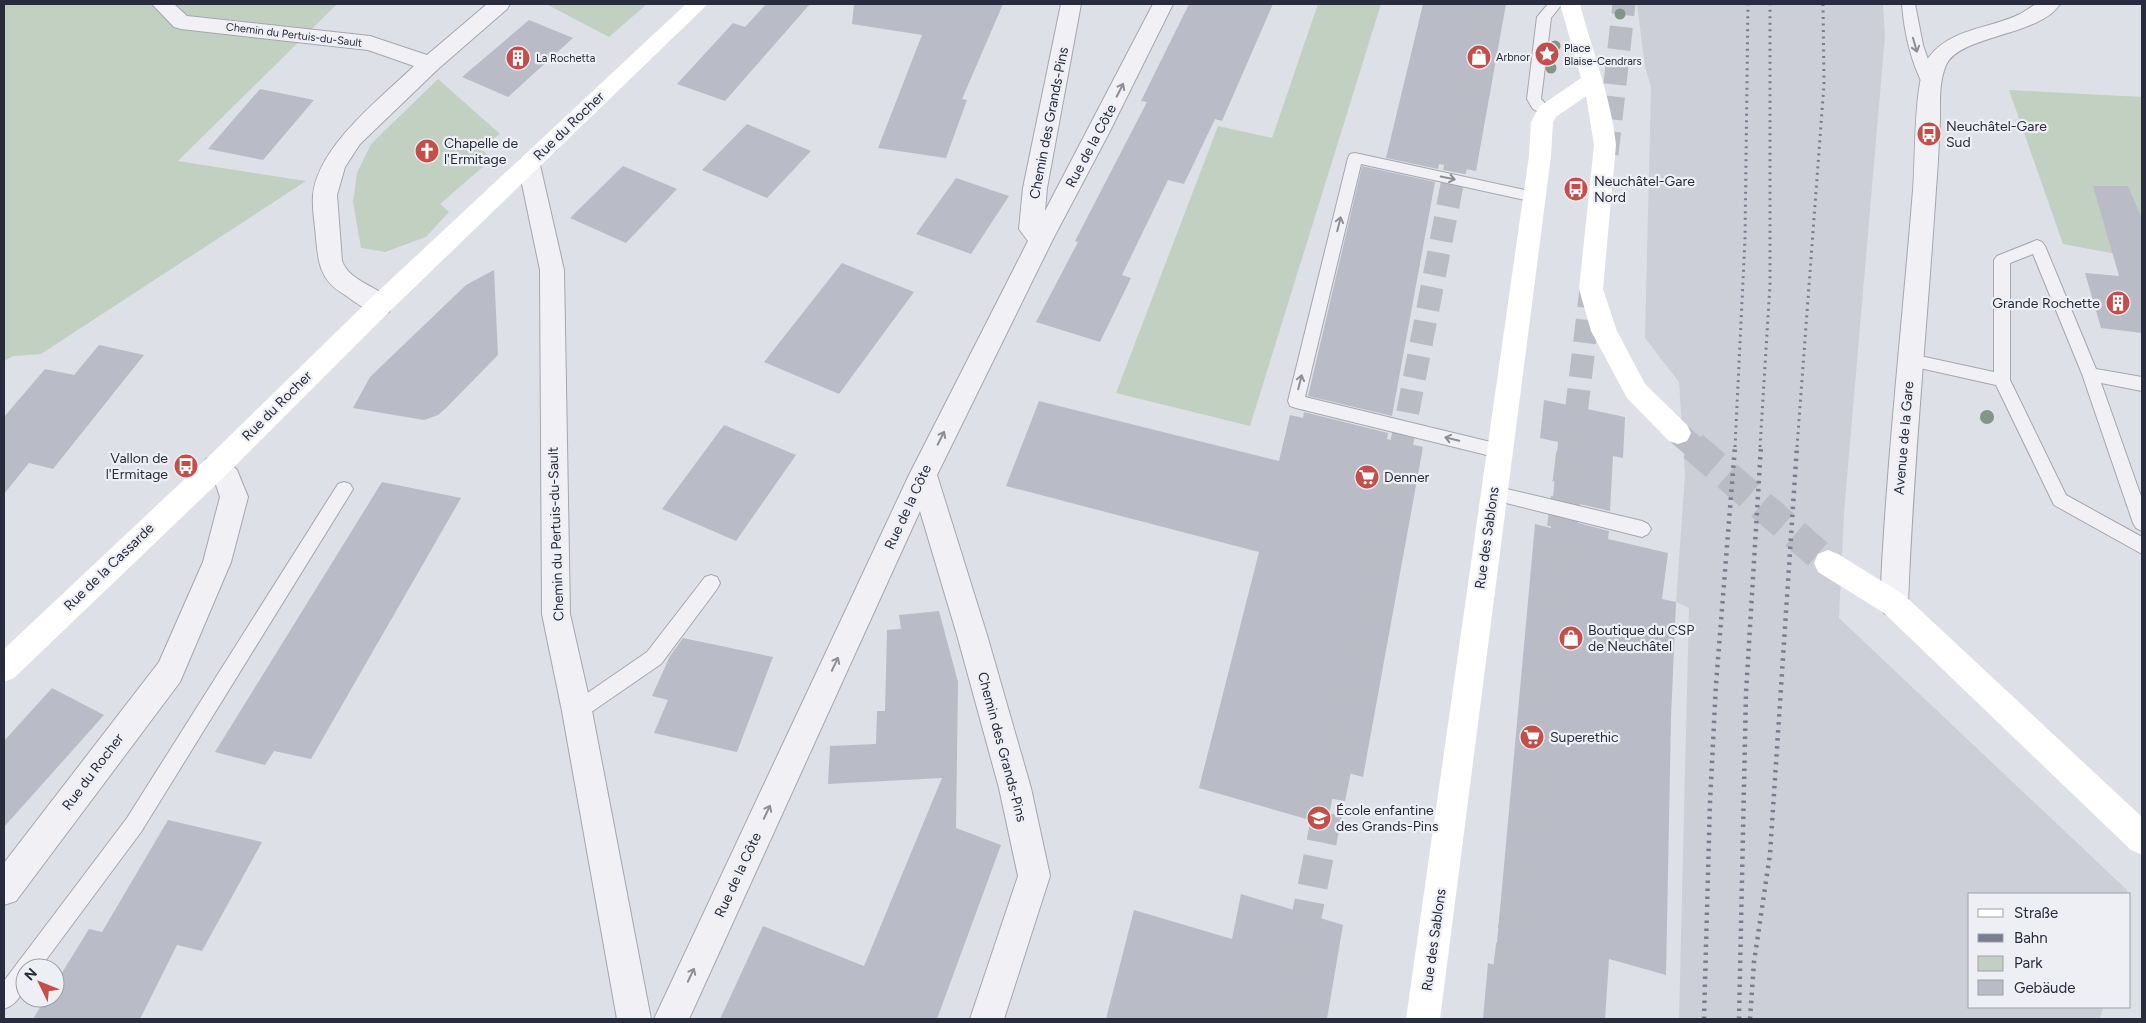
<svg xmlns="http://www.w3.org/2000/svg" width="2146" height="1023" font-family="Figtree,sans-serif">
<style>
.built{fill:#cccfd8}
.green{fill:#c1d0c0}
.building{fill:#b9bbc6}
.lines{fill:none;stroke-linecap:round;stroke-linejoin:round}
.secondary-tunnel-far1{stroke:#babcc5;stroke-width:23;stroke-dasharray:23 12;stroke-linecap:butt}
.secondary-tunnel{stroke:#babcc5;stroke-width:30;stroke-dasharray:30 15;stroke-linecap:butt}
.motorway-tunnel-far1{stroke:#babcc5;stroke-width:23;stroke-dasharray:23 12;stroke-linecap:butt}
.motorway-tunnel{stroke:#babcc5;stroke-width:30;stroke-dasharray:30 15;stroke-linecap:butt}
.service-casing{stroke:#a4a6b0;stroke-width:2}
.minor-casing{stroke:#a4a6b0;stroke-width:2}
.service{fill:#f1f1f5;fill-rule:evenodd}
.minor{fill:#f1f1f5;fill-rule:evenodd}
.secondary{fill:#fff;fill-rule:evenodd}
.rail-far1{stroke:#797d8f;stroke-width:3;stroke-dasharray:2 4.5;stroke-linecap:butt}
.rail{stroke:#797d8f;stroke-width:4.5;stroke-dasharray:2.5 5.5;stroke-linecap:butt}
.tree{fill:#829586}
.oneway{stroke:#8c8e98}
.labels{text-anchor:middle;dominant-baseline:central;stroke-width:4.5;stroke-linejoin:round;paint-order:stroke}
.far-street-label{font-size:11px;fill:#282c3c;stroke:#edeff4}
.far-poi-label{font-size:11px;fill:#282c3c;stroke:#edeff4;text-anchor:start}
.street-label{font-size:14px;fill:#282c3c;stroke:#edeff4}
.poi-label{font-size:14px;fill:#282c3c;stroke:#edeff4;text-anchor:start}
</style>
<rect width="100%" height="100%" fill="#dee0e7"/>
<path class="built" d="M1637,4H1883L1885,36L1844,513L1839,618L2127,890V894H1970V1007H2103L2100,1019H1679L1689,608L1676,602L1685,474L1679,382L1645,338L1651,87L1645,67Z"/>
<path class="green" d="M4,4H337L178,161L306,181L41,354L13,356L4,361Z
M546,4H647L609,37Z
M1318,4H1381L1250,426L1116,393L1218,126L1272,138Z
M438,79L500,134L480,148L492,159L440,204L449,212L426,237L385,252L361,248L353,202L357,173L371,144Z
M2009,90L2142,97V259L2063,244Z"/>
<path class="building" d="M766,4H810L725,101L677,84L733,23L745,27Z
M854,4H1003L962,99L967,100L946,158L878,148L922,35L852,24Z
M1189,4H1273L1222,121L1215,119L1184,184L1168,180L1122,275L1131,278L1100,342L1036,322L1078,242L1075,241L1147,102L1141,101Z
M1423,4H1506L1476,171L1439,164L1438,169L1386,158Z
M529,20L573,38L508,97L462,77Z
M260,89L314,100L263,160L208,149Z
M747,124L811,151L767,198L702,170Z
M623,166L677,189L626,243L570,218Z
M1362,166L1435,182L1392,416L1308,396Z
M956,178L1009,196L971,254L916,234Z
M2093,186H2128L2142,219V333L2101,328L2085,273L2119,276Z
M842,263L914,292L839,394L764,362Z
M494,270L498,355L446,408L438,415L424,420L353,408L370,377L466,285Z
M99,345L144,355L53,469L29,463L4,494V417L45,369L74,375Z
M1544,400L1625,417L1623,458L1613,456L1610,511L1553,498L1558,442L1540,438Z
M1039,401L1279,461L1290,415L1303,418L1304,412L1388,433L1387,439L1423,447L1363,777L1338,770L1327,825L1199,788L1259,552L1006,486Z
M724,425L796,455L736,541L662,509Z
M382,482L461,498L311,759L274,751L265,765L215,752Z
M1552,516L1609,531L1608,539L1668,553L1662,599L1676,602L1671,718L1666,975L1609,959L1605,1019H1483L1488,963L1495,965L1535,524L1551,528Z
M939,611L958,682L956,828L1001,845L937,1019H720L763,926L864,966L942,778L828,784L830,746L876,744L877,711H885L887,630L901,629L899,615Z
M683,638L773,657L737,752L654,733L668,700L652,696L670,656Z
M52,688L104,715L4,827V741Z
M168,820L262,842L202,951L177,945L140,1019H33L46,998H55V984L89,929L102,932Z
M1241,894L1343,925L1327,1019H1106L1134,910L1232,939Z"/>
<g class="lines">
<path class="secondary-tunnel-far1" d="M1678,433L1694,447"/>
<path class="secondary-tunnel" d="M1693,446L1828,563"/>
<path class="motorway-tunnel-far1" d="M1607,154L1624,4
M1401,447L1464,123L1490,4
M1572,447L1592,281"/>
<path class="motorway-tunnel" d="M1286,1019L1401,446
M1502,1019L1572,446"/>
<defs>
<path id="service" d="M1548,4H1562L1551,18L1541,99L1554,112L1552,115L1547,117L1533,109L1527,99L1537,17Z
M1902,4H1915L1923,45L1937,85L1935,88H1925C1911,64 1904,31 1902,4Z
M1355,153L1534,192L1539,193L1541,197L1539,201L1534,202L1361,164L1305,397L1499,444L1505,446L1507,451L1505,456L1499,458L1296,408L1290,406L1288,401L1348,158L1350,154Z
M2037,240L2042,242L2045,246L2096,369L2142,377V391L2101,383L2142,499V531L2136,528L2133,523L2082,374L2033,254L2010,263V380L2066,495L2142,537V554L2054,505L1996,385L1911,366L1905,365L1903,360L1905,355L1911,354L1994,372V260L1997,256Z
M344,482L350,484L353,489L350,494L141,832L40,968H25C25,986 23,1002 4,1009V981L127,818L338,484Z
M1494,486L1642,521L1648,524L1651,529L1648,534L1642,537L1494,500L1488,498L1485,493L1488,488Z
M711,575L717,577L720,583L717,589L661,664L584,717L577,720L570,717L567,711L570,705L647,652L705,577Z"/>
<path id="minor" d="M152,4H174L187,16L370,36L427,55L487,4H510L507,9L438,69L360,144L345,167L337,195L342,261C351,284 381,285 392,305L389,312C371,317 356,302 342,293C320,280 318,261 316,238C315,224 312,209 313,196C317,147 381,98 414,66L368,50L181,29L174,27Z
M1061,4H1081L1047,188L1045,211L1153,4H1173L1109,133L1053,239L937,475L987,635L1031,788L1050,876L1004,1019H970L1018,876L999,788L957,635L920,511L689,1019H654L909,475L1028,241L1019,229L1023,188Z
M2036,4H2060C2040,36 1960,35 1946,65C1939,82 1940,100 1940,118C1939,141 1938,165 1936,189C1927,328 1913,465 1908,604L1904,613L1894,617L1884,613L1880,604C1886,466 1902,328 1913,190C1916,161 1913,77 1929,57C1951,28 1990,29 2020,14C2025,11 2031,7 2036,4Z
M529,157L537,159L540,165L564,270L570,614L592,711L651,1019H617L562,711L542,614L540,270L518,165L521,159Z
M216,456L226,459L237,470L248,497L231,562L180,682L16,901L4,905V863L159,662L203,562L220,497L216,485L206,475L203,467L206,459Z"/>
</defs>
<use href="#service" class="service-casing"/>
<use href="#minor" class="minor-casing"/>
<use href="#service" class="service"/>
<use href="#minor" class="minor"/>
<path class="secondary" d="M686,4H708L389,312L226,475L14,678L4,682V649L206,459L371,298Z
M1560,4H1580C1592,51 1611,96 1616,145L1603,289L1617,331L1645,384L1687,425L1691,433L1687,441L1678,444L1669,441L1627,398L1591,331L1579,289L1594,145L1586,96L1556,117L1553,122L1551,156L1440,1019H1406L1529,156L1531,122L1539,107L1581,78Z
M1828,550L1838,554L1904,595L2142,817V855L2131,850L1884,613L1818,572L1814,563L1818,554Z"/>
<path class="rail-far1" d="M1735,447L1745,239L1748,4
M1760,447L1770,285V4
M1797,447L1824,84L1823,4"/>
<path class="rail" d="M1704,1019L1710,802L1716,684L1735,446
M1739,1019L1746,693L1761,446
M1750,1019L1754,962L1770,854L1797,446"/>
</g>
<g class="tree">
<circle cx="1620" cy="14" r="5.5"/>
<circle cx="1555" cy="46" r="5.5"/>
<circle cx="1551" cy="68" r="5.5"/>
<circle cx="1987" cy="417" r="7"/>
</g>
<defs><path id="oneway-shaft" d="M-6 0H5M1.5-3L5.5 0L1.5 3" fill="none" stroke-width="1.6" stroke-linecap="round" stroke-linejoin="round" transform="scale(1.25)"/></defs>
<g class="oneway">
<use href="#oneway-shaft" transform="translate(1915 45) rotate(74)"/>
<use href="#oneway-shaft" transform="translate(1120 90) rotate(-63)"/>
<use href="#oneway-shaft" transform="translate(1448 178) rotate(12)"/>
<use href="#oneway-shaft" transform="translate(1339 224) rotate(-76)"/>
<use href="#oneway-shaft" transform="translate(1300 382) rotate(-76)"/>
<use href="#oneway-shaft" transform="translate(941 438) rotate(-63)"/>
<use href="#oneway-shaft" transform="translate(1452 439) rotate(-166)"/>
<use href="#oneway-shaft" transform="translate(835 664) rotate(-65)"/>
<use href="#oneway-shaft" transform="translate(767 812) rotate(-65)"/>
<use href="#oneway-shaft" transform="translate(691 975) rotate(-65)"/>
</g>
<defs>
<symbol id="sight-disc" viewBox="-11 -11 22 22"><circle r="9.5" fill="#c44e4a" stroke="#edeff4"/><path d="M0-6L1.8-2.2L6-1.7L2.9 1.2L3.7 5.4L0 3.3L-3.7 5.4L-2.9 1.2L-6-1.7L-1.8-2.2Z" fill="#fff"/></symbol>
<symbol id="shop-disc" viewBox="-11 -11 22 22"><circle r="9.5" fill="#c44e4a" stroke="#edeff4"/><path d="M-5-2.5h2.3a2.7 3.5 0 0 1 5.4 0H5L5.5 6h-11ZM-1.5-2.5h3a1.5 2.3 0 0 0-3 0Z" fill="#fff"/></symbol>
<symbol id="building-disc" viewBox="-11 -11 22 22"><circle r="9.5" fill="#c44e4a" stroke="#edeff4"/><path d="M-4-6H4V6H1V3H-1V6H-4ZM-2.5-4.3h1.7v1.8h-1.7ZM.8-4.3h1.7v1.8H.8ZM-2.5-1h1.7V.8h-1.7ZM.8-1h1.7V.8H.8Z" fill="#fff"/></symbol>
<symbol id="bus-disc" viewBox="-11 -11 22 22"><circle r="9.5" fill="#c44e4a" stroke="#edeff4"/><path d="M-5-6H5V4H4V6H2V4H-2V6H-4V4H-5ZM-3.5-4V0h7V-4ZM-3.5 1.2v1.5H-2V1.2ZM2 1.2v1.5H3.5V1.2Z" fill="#fff"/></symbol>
<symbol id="church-disc" viewBox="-11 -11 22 22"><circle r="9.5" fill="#c44e4a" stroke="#edeff4"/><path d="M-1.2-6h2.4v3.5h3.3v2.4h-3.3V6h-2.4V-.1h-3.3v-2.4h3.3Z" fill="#fff"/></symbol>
<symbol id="supermarket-disc" viewBox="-11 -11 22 22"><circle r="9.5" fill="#c44e4a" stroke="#edeff4"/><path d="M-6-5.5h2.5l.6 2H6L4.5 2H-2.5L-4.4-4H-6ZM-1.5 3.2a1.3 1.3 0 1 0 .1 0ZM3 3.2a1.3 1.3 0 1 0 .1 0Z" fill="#fff"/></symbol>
<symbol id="school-disc" viewBox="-11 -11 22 22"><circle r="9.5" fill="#c44e4a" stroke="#edeff4"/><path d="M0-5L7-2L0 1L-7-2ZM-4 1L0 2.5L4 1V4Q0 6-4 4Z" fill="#fff"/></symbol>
</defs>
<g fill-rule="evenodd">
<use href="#sight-disc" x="1533" y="40" width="28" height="28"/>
<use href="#shop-disc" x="1465" y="43" width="28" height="28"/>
<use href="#building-disc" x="504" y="44" width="28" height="28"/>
<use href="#bus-disc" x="1915" y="120" width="28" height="28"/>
<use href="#church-disc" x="413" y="137" width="28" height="28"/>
<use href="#bus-disc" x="1562" y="175" width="28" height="28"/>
<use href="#building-disc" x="2104" y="289" width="28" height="28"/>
<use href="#bus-disc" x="172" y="452" width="28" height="28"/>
<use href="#supermarket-disc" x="1353" y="463" width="28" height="28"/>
<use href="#shop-disc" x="1557" y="624" width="28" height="28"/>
<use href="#supermarket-disc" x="1518" y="723" width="28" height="28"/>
<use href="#school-disc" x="1305" y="804" width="28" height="28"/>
</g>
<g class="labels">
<g class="far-street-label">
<text transform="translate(294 35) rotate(7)">Chemin du Pertuis-du-Sault</text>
</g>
<g class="far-poi-label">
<text x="1564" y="48">Place<tspan x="1564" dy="13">Blaise-Cendrars</tspan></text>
<text x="1496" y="57">Arbnor</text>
<text x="536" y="58">La Rochetta</text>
</g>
<g class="street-label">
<text transform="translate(1049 123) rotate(-79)">Chemin des Grands-Pins</text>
<text transform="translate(569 126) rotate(-44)">Rue du Rocher</text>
<text transform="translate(1091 146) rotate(-62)">Rue de la Côte</text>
<text transform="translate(277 406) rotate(-45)">Rue du Rocher</text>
<text transform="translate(1904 438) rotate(-85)">Avenue de la Gare</text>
<text transform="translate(908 507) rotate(-65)">Rue de la Côte</text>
<text transform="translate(556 534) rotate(-92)">Chemin du Pertuis-du-Sault</text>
<text transform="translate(1487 538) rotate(-82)">Rue des Sablons</text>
<text transform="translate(109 567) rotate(-44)">Rue de la Cassarde</text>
<text transform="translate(1002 747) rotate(75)">Chemin des Grands-Pins</text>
<text transform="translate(93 772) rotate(-53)">Rue du Rocher</text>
<text transform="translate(738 875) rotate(-65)">Rue de la Côte</text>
<text transform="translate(1434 940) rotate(-82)">Rue des Sablons</text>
</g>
<g class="poi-label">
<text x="1946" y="126">Neuchâtel-Gare<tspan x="1946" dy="16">Sud</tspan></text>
<text x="444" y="143">Chapelle de<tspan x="444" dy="16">l'Ermitage</tspan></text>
<text x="1594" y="181">Neuchâtel-Gare<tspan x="1594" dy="16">Nord</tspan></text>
<text x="2100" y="303" text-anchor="end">Grande Rochette</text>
<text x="168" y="458" text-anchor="end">Vallon de<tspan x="168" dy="16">l'Ermitage</tspan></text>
<text x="1384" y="477">Denner</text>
<text x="1588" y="630">Boutique du CSP<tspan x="1588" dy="16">de Neuchâtel</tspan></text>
<text x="1550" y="737">Superethic</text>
<text x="1336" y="810">École enfantine<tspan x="1336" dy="16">des Grands-Pins</tspan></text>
</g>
</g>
<rect width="2146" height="1023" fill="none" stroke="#282c3c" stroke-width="10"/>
<rect x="1968" y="893" width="162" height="115" fill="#edeff4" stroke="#9ea1aa"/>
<rect x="1978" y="909" width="25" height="8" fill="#ffffff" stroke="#9ea1aa"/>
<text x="2014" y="918" font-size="15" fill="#282c3c">Straße</text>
<rect x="1978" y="934" width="25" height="8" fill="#797d8f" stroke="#9ea1aa"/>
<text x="2014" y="943" font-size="15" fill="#282c3c">Bahn</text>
<rect x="1978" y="956" width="25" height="15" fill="#c1d0c0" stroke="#9ea1aa"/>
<text x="2014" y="968" font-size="15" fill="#282c3c">Park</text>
<rect x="1978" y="980" width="25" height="15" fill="#b9bbc6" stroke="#9ea1aa"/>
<text x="2014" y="993" font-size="15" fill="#282c3c">Gebäude</text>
<g transform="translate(40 983) rotate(313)"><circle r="24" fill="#edeff4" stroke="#9ea1aa"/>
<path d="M0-4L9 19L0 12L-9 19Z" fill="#c44e4a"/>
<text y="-8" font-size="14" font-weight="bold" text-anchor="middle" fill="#282c3c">N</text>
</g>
</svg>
